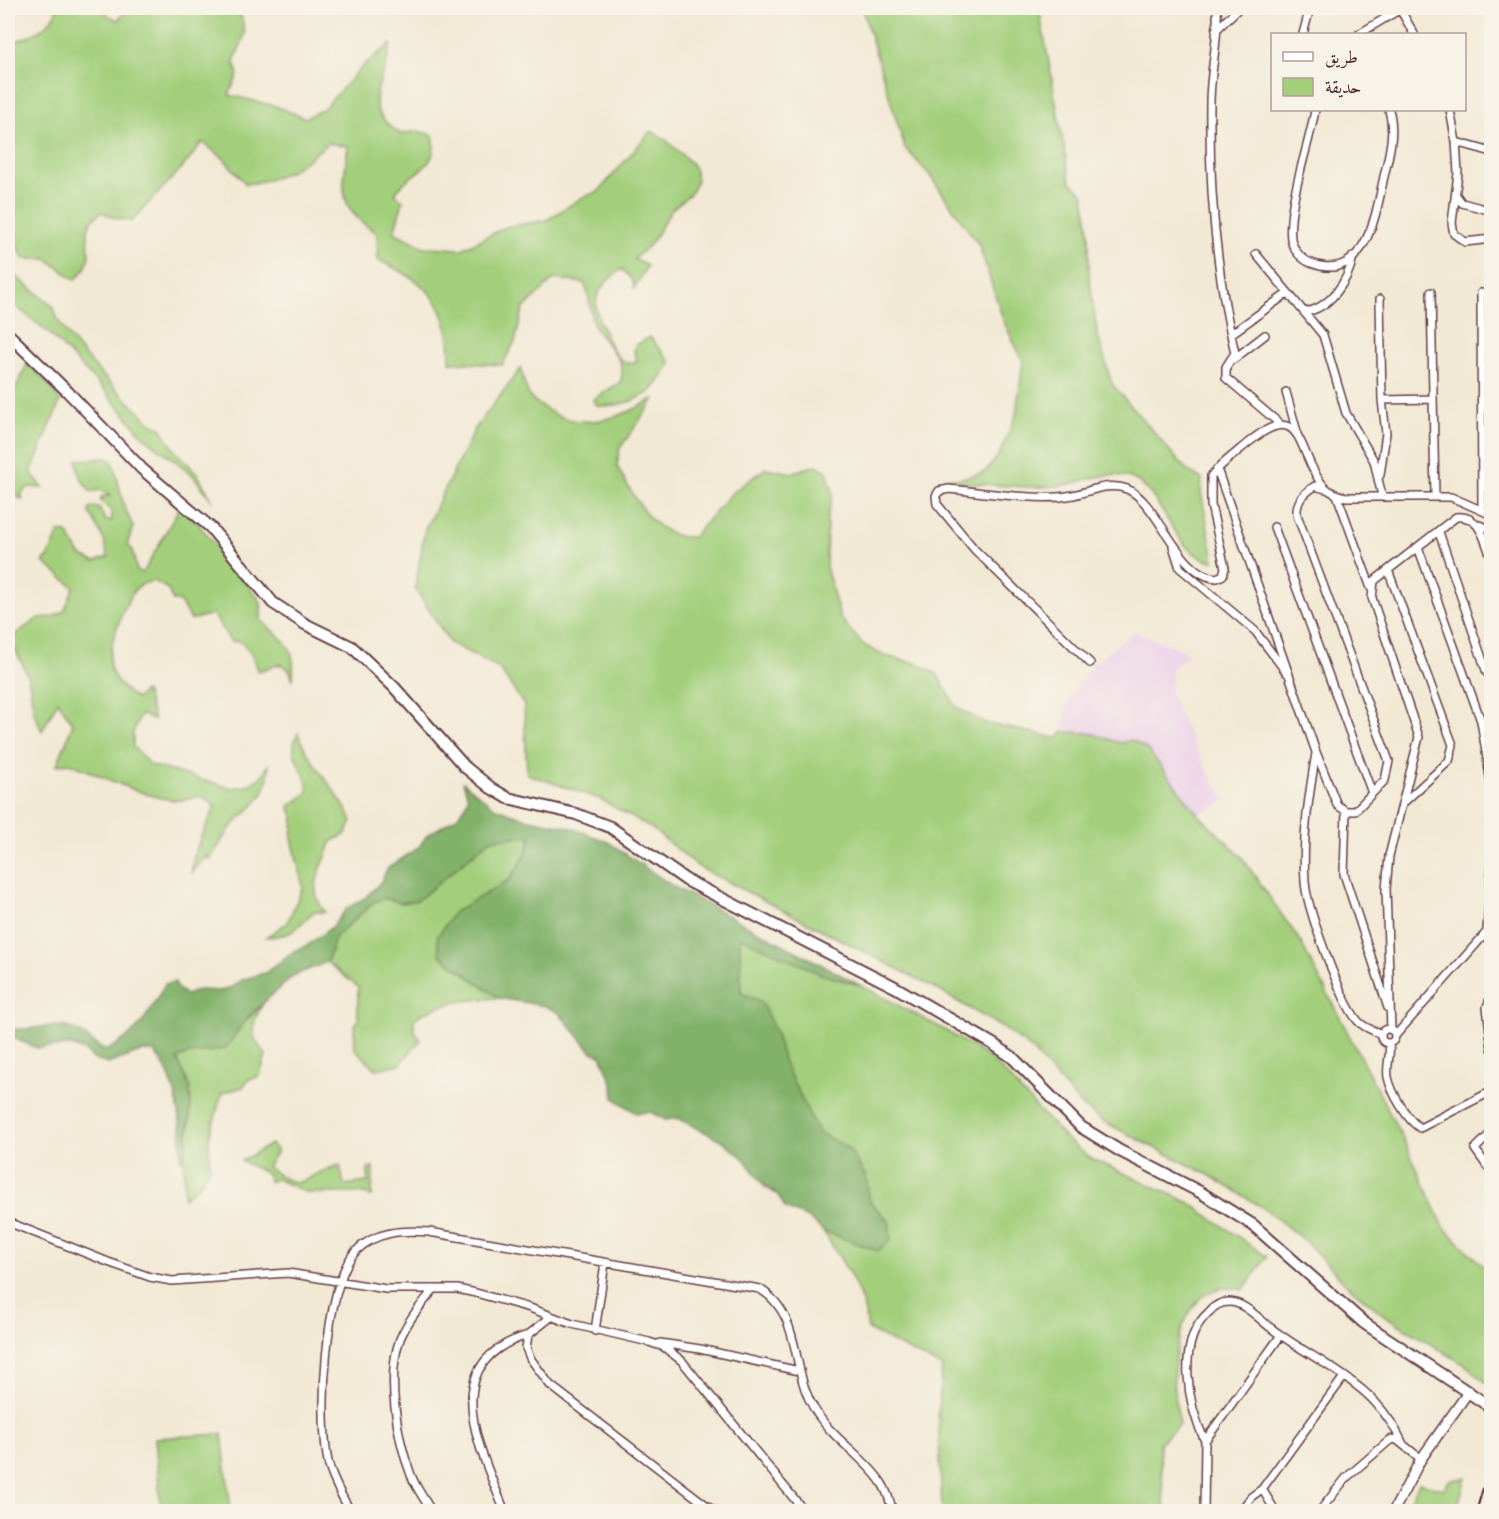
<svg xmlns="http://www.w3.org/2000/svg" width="1499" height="1519" font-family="'IM FELL Double Pica',Amiri,serif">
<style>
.built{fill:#edd0e9}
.green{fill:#a3cf7b;stroke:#767753;stroke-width:1.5}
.forest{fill:#82b26b;stroke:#66684b;stroke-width:1.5}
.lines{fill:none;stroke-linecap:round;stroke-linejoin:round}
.street-casing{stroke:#633d44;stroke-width:10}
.secondary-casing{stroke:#633d44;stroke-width:12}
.primary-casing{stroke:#633d44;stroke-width:14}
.street{stroke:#fff;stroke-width:7}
.secondary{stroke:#fff;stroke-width:9}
.primary{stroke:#fff;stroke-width:10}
.rail{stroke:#4a1f2b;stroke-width:2}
</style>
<rect width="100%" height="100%" fill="#f7f3e8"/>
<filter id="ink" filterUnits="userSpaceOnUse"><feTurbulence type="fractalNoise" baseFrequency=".0167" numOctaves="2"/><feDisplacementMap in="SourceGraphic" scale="12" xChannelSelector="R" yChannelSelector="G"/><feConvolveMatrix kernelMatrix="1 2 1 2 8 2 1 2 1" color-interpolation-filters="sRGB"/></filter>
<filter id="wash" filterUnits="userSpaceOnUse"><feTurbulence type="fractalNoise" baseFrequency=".008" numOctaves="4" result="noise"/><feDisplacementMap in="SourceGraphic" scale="24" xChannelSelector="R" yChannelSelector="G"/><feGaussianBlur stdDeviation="1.35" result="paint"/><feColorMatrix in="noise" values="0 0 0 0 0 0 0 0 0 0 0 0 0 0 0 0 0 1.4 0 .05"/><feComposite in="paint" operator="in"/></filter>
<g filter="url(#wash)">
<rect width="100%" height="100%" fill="#f2e9d4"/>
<path class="built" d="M1135,632L1184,650L1188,657L1173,666L1170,692L1185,728L1212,779L1227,801L1198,814L1147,749L1132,740L1121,743L1091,733L1063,732L1067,703L1088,671L1096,661Z"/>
<path class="green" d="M57,8H105L107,15L118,20L128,8H202C214,14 227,12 241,15L245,34L234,62L238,75L229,95L275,106L305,118L323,109L365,64L391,44C386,84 355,105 401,134L417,131L433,135C440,172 409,169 395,194L403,201L394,232L424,247L462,249L506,227L547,220L583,197L598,192L651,131L666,140L693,165L697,180L691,193L671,210L652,242L634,259L647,266L634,289L632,279L622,269C611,277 598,287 596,302C595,314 611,351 620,359C625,364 632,363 637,361L634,351L636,345L650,337L671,363C665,372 659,383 652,390C639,401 614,407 598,406L593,400L620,382C629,361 606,346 596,329C588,314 592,297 584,283L554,279L523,309L515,342L502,365L450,362C451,304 429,283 378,260L377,233C335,208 343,187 348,146L328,143C301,166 283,180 246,184L223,158L202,142L188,161L132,221L115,218L102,212C76,228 95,243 87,264C85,270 79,276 75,280L47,259H24L8,231V36L16,41C33,36 52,26 57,8Z
M862,8H1039L1070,181L1084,194L1089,232V275L1097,333L1112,384L1175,457L1188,471L1202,479L1201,492L1214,561C1176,560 1163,492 1133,479C1111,470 1091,479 1070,484C1034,492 977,481 938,483L947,478L959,479L985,472L999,455L1016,415L1023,361L1004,322L979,245L928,173L905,148Z
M8,270L54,307C56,334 128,401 150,422L161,428L176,452L197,473L213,502L192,474L144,437L106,392L49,333L8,300Z
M27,364L52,387L60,402L31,472L43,488L28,487L22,493V499L8,493V405Z
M521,368C523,378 525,390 531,398C534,403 542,406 546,409C581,433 622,418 655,398L620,448L617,466C633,496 654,540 693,537L733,492L766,468L791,473L816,465L827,471L833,494L827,519L826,567L840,618L862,644L884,656L916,663L937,674L956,707L984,723L1057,738L1063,732L1091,733L1120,743L1132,740L1147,749L1198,814L1241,856L1300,941L1403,1139L1444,1227L1491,1274V1387L1467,1366L1385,1316L1346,1284L1307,1243L1265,1209L1209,1175L1104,1122L1081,1105L1030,1048L1003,1028L933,987L699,867L651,828L600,799L527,774L524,705L499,668L450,643L415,588L425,529L475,429Z
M108,458L113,462L124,506L133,527L127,545L132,549L137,571L143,573L180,507L195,520L261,602V620C285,644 296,642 293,680L289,669L280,664L258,671C255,658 250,649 239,641L231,642L213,614L191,620L179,601H173L168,589L154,581C146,583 139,584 134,591C124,605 106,651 110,667C115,683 124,689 136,699L145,691L154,720L141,714L133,732V747L150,765L231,788L247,786L260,778L269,765C268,798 255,803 234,824C224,834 218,849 209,860L207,855L192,873C191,849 207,829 215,806C194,787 193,803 173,800C140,796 101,775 69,763L57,765L73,724L58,701L42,731L34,712L28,676L11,641L17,633L39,618L53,617L64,611L74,587L43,562L49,556L59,532L67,533L80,555L95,562L108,557L104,540L89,511L91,507L99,508L105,520L112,521L111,510L101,501V497L110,496L100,490L91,492C81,483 78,472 77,460Z
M298,733C309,765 338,789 352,821L346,834L331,842C324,869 304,886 325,912H313C295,930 293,936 266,937L287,923L303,887L292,838L294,818L289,806L308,793C309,767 284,759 298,733Z
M531,836L525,857L509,880L487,894L440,955L499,998C468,1000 441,1001 414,1019V1030L421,1040L400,1064L376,1069L355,1049L354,1027L358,1021V987L327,962L336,936L374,902L384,898L402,903L418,900L491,839Z
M740,937L821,974L862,986L943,1029L990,1058L1066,1139L1090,1158L1188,1202L1267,1257L1243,1290C1187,1274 1171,1349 1174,1391C1175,1402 1178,1413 1180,1424L1159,1443L1165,1511H942L938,1414L942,1367L868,1330C865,1293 842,1261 823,1231L878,1250L889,1221L870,1202L866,1177L849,1149L818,1132L784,1063L775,1031L741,993Z
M263,1004C250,1025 249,1036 266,1055L260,1076L248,1080L243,1087L222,1093L209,1138L210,1168L201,1183L184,1198V1161L190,1122V1088L177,1059L189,1054L225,1049L234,1033Z
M271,1144L277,1151L267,1167C306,1196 301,1175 340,1165L344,1185L368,1182V1168H373L372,1196L359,1193H308L276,1179L269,1182L268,1174L241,1161Z
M222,1434L231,1511L161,1509L155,1438Z
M1466,1478L1456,1511H1404L1419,1483L1443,1489L1450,1480Z"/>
<path class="forest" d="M463,782L494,807L524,818L569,827L608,842L674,887L862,986L821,974L740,937L741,993L761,1001L775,1031L784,1063L818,1132L849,1149L866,1177L870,1202L889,1221L891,1240L878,1251L823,1231L808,1218L785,1208L778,1195L765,1187L744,1159L723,1141L677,1118L666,1120L650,1112L636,1113L614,1098L613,1085L601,1055L592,1052L559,1013L545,1006L499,998L440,955L437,937L454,912L509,880L525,857L531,836L491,839L418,900L402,903L384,898L374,902L336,936L327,962L293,976L248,1017L225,1049L189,1054L177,1059L190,1088L191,1106L184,1161L180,1159C184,1125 177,1078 154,1052L143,1051L108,1064L95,1060L86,1052L72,1046L37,1048L8,1036V1029C28,1032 50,1022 70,1028C85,1032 93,1045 106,1051C142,1031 145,1019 165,984L175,982L177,988L186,995L199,990L220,991L232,987L241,980L265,973L294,951L308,945L333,926L347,908L365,898L380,883L388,868L419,847L427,835L456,818L465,807L468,797Z"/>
</g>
<g filter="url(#ink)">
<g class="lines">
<defs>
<path id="street" d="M1217,8C1219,39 1210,71 1210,103C1209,185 1216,273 1235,353L1226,367V378L1280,424
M1400,9L1414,34
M1216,30L1239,8
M1303,34L1310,8
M1359,34L1402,8
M1315,110C1309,147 1287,204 1291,239C1293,250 1301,259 1311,263C1364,284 1376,216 1383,181C1388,158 1396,133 1389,110
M1450,110L1456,142L1492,152
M1456,142L1458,173L1452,223L1454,234L1465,242L1492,239
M1456,195L1462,203L1492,211
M1256,254L1323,335L1346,413L1374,461L1382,496
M1431,292L1435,496
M1481,293L1482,509
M1304,312C1330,309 1349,280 1353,256
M1231,334L1288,293
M1234,359L1265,335
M1286,392L1297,432
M1382,400L1433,399
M1217,469L1316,752L1337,805L1346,811H1355L1385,780L1389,761L1297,515C1296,501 1303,494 1315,486L1326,489
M1380,475L1386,433L1382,400L1380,299
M1337,495L1371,588
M1479,525L1492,530
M1274,527L1372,793
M1439,532L1487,673L1492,677
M1173,546L1180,568L1255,631L1287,673
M1418,547L1481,721L1492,789
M1388,570L1453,745L1449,761L1402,804
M1090,663L975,550L937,504L936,496L939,491L949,489C982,492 1041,502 1073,495C1091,491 1109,482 1127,489C1159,502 1178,577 1217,578L1223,575L1225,568L1211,505V476C1222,463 1236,453 1249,442C1304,397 1297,453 1322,484C1328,492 1337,495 1346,497H1451L1492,515
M1316,753C1309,795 1302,838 1305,881C1306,906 1341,1002 1358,1021C1364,1028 1373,1030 1381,1034
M1346,811L1344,874L1388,1008
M1487,931L1492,865
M1492,994L1487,1007L1492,1049
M1381 1036a7 7 0 1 1 14 0a7 7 0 1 1-14 0Z
M1391,1030L1386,889L1389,856L1419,737L1372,598L1374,581L1456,517C1481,514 1485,542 1492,560
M1395,1036L1492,926
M1389,1044C1391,1055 1386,1066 1388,1077C1391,1092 1407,1120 1420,1128L1492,1091
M1492,1132L1475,1149L1492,1173
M8,1222L108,1262L150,1277L172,1281L288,1273L386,1289H457L476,1293L530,1308L572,1324L649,1342L664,1347L682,1361L805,1512
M551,1317L528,1335L526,1348L530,1358L550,1385L715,1512
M595,1331L605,1263
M660,1343L700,1349L799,1371
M1205,1441C1188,1406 1175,1342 1209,1312C1214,1306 1221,1302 1229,1302C1244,1302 1259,1319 1271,1328C1302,1352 1349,1374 1375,1402C1386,1414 1396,1429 1403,1444
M1262,1489L1276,1512
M351,1512C342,1497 334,1483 329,1466C318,1422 324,1284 356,1251C376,1231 402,1230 429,1232L760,1289C801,1314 791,1365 811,1403C828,1437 861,1453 881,1482C887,1490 890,1501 893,1512
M432,1512C425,1500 416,1488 411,1475C397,1439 386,1376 400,1339C408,1320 421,1305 434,1289
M505,1512C481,1450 434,1363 528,1335
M1204,1512L1205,1441L1281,1335
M1240,1512L1251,1497L1262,1489L1343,1378
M1319,1512L1346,1478L1390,1440L1396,1439L1421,1459"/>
<path id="secondary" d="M1393,1512L1421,1459L1469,1391"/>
<path id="primary" d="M8,334L68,392L142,469L210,527L273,603L305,624L352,647L394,687L465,767L491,788L508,798L576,814L610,827L686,880L895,987L993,1044L1012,1057L1081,1127L1120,1151L1200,1192L1253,1225L1364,1323L1492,1408"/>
</defs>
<use href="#street" class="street-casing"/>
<use href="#secondary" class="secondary-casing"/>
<use href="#primary" class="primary-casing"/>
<use href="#street" class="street"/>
<use href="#secondary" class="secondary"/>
<use href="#primary" class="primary"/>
<path class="rail" d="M1476,1512L1492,1458"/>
</g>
</g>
<rect width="1499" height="1519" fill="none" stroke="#f7f3e8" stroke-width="30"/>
<rect x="1271" y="33" width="195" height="78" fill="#f7f3e8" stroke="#b29e9c" stroke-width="1.5"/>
<rect x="1283" y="52" width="30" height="9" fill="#ffffff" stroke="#b29e9c" stroke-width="1.5"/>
<text x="1325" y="63" font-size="18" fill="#4a1f2b">طريق</text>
<rect x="1283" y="78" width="30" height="18" fill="#a3cf7b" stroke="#b29e9c" stroke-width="1.5"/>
<text x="1325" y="93" font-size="18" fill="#4a1f2b">حديقة</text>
</svg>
